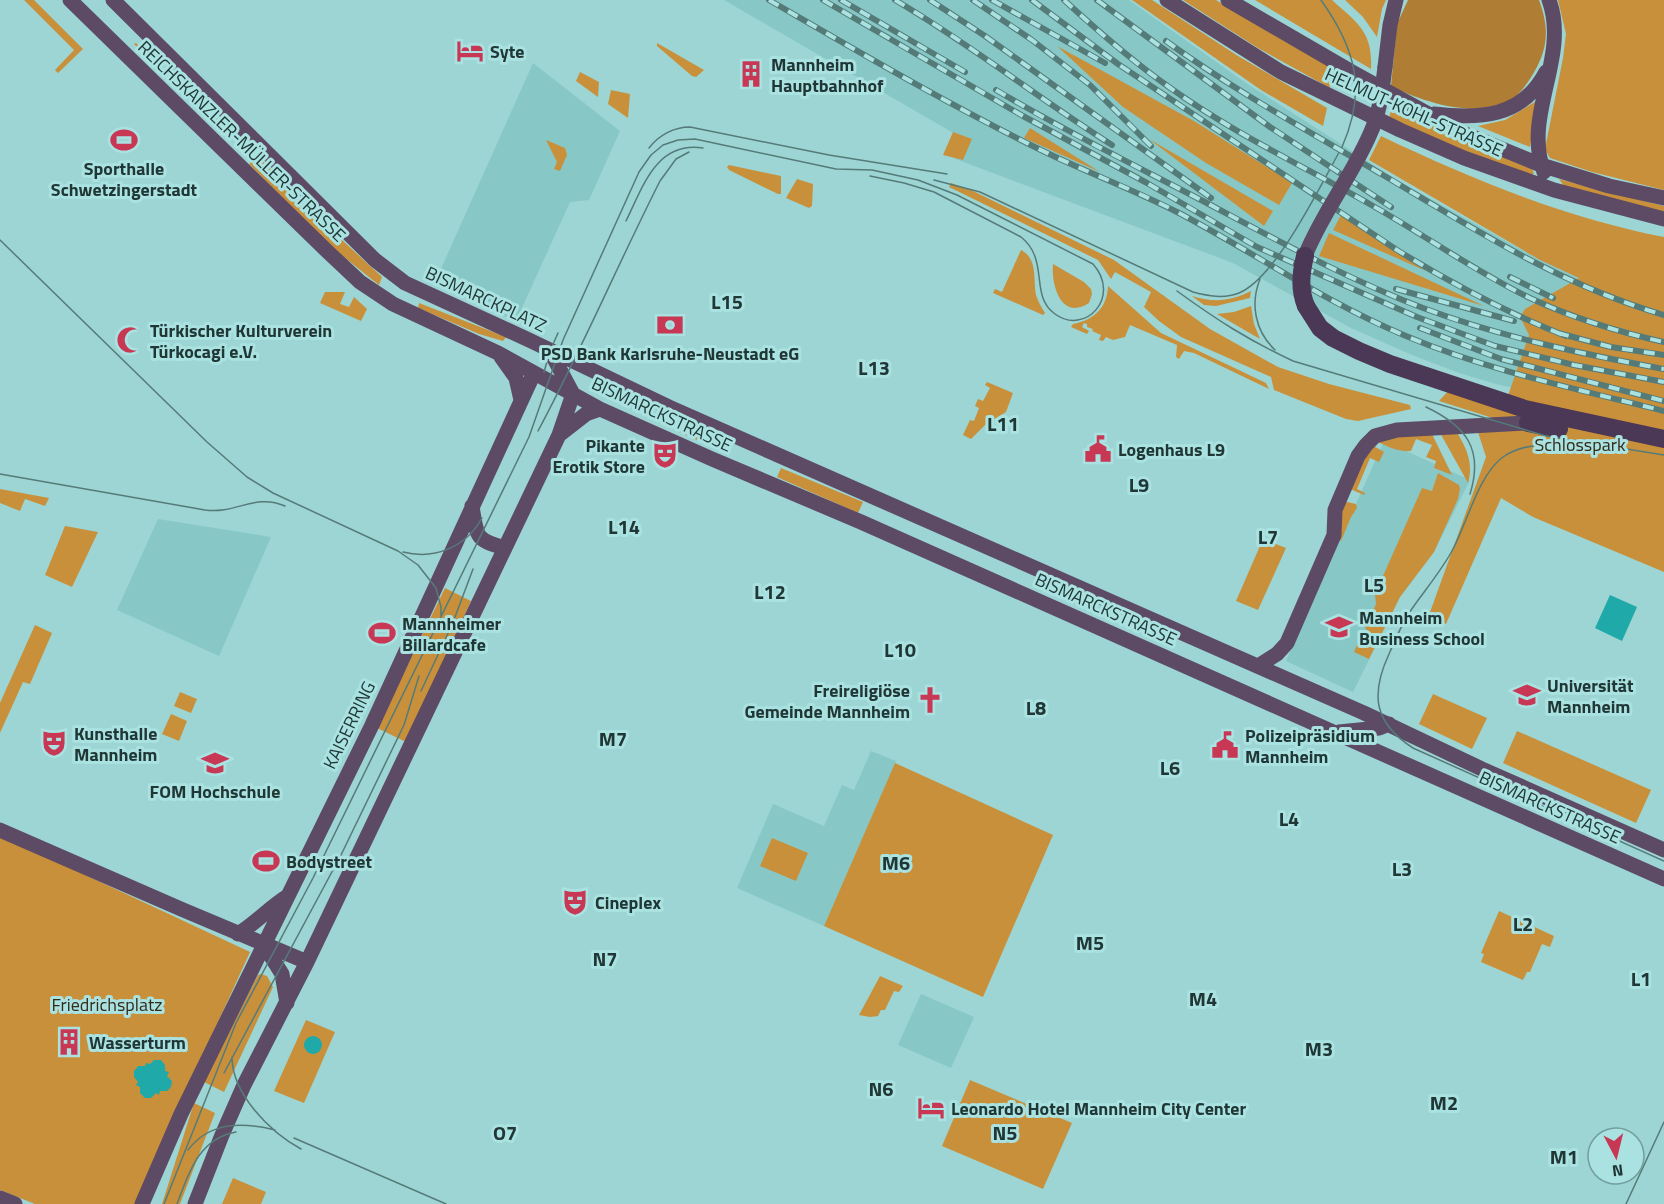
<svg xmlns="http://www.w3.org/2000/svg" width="1664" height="1204" font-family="'Titillium Web',sans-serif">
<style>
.built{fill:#87c8c7}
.green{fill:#c9903b}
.forest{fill:#af7d34}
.water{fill:#1fa9a8}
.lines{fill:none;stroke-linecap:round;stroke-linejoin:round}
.major{stroke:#5d4b66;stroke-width:15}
.highway{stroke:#4b3756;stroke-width:18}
.tram{stroke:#557b79;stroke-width:1.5}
.rail-casing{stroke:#557b79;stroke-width:6}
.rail{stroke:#a9e2e0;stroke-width:4;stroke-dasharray:11;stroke-linecap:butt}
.major-bridge{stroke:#5d4b66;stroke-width:15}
.highway-bridge{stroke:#4b3756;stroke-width:18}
.labels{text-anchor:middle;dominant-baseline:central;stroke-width:6;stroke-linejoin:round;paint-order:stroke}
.poi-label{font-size:18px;font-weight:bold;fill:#203736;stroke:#a9e2e0;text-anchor:start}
.street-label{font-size:18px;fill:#203736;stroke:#a9e2e0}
.park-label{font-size:18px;fill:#352918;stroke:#a9e2e0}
.neighbourhood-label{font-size:20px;font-weight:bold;fill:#203736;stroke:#a9e2e0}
</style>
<rect width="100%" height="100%" fill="#9cd5d3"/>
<path class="built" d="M724,0H1129L1246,83L1397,180L1540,260L1600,287L1565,400L1496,384L1459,373L1412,355L1351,328L1233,263L953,158L955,134Z
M533,63L620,131L589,200L570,202L516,321L490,310L492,303L439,280L440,271Z
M1384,441L1470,480L1434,552L1400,597L1353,692L1286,661Z
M158,519L271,537L219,656L117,610Z
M871,751L896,761L824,926L737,888L773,804L824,826L842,785L854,790Z
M921,994L974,1017L951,1068L898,1045Z"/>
<path class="green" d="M24,0H34L83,49L58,73L55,70L74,50Z
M1132,0H1152L1238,56L1327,108L1323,126L1261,90Z
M1183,0H1216L1327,65L1330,88L1258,48Z
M1255,0H1332C1357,23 1373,31 1371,69Z
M1345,0H1386L1382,9L1377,37L1363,17Z
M1558,0H1664V190L1592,172L1550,158L1545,149L1563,58L1566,34Z
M136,43L220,123L218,125L134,44Z
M657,43L704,70L696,77L692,76L657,46Z
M1057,46L1194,121L1292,183L1279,205L1206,163L1123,107Z
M580,72L599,82L598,97L576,81Z
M611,90L630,94L628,118L608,104Z
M1535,102L1536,110L1530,147L1478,126L1505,120Z
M1392,105L1470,144L1532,169L1534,173L1532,175L1477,156L1389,119Z
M1030,128L1100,172L1024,138Z
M953,132L972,139L963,160L943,155Z
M1381,136C1471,179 1566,218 1664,237V572L1533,517L1501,498L1446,624L1429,615L1486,457L1477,429L1499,420L1439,401L1450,389L1504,407L1529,335L1520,317L1525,309L1579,278L1540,260L1369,160Z
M1149,139L1273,211L1264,226Z
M546,140L565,148L567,155L560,171L554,169L557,162Z
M258,156L315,215L382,277L379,285L329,245L249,164Z
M729,165L781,176V194H778L729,170L727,167Z
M797,179L813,184L812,206L809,208L786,198Z
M1559,179L1664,206V212L1564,186Z
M951,183L971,190L1114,260L1210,329L1278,367L1329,384L1410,405L1411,409L1358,421L1346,419L1274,390L1271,377L1181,337L1159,321L1144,307L1151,292L1115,272L1111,279L1098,260L949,187Z
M1341,215L1426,271L1333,230Z
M1329,233L1484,306L1319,256Z
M1021,250C1038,259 1033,278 1036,295C1038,301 1041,307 1045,313L1043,315L993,293L995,289L1002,292Z
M1053,264L1084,282L1091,289L1092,294L1089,303C1061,321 1051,285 1053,264Z
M1108,286L1161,333L1266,383L1269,389L1194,353L1184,351L1179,359L1176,357L1177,345L1130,325L1125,337L1113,340L1106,337L1103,341L1099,340L1101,335L1092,331L1093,329L1087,327V324L1084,323L1082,327L1089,331L1087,334L1071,327L1073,324C1094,320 1107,308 1108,286Z
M1251,291L1250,298L1216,306L1204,305L1192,296C1213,303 1232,301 1251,291Z
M325,292H345L340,304L349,307L354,297L367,309L361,321L320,303Z
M419,303L506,337L503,341L479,334L418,308Z
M1251,306L1254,324L1260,339L1217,314L1234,312Z
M987,382L1013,393L1006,412L986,424L971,439L963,435L970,420L974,421L979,408L975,406L978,399L983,401L990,388L985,385Z
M682,425L714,438L711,446L679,432Z
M1439,431H1456C1466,447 1474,463 1468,483Z
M1431,432L1452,475L1434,468L1436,461L1426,457L1432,445L1416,439L1411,451C1399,452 1388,447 1378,442L1388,438Z
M1372,445L1384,452L1379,462L1370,458L1357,489L1365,493L1364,495L1348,488Z
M781,468L863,502L858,513L777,477Z
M1438,473L1459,485L1460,489L1458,499L1434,552L1400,597L1377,643L1371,640L1365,627L1376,604L1375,594L1422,488L1432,491Z
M0,489L49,498L45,506L25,499L20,511L0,503Z
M1347,502L1356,504L1357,508L1351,517L1341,541L1339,540L1343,504Z
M65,526L98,532L72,587L45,575Z
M1263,539L1286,548L1258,610L1236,601Z
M445,588L471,601L406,742L377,728Z
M35,625L52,633L30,684L23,682L0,733V703Z
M1360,638L1376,645L1369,659L1354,652Z
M180,692L197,699L191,713L174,706Z
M1433,694L1487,718L1472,749L1419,724Z
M171,714L187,721L179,741L162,734Z
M1517,731L1651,790L1636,823L1503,763Z
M895,763L1053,835L983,997L824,926Z
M0,835L250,952L135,1204H35L0,1190Z
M772,838L808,853L796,881L760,866Z
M1499,911L1554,936L1550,947L1542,944L1530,972H1527L1523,980L1481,962L1484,954L1481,953Z
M261,974L267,976L273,987L224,1092L204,1082L258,975Z
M880,976L903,986L899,992L894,991L885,1010H881L878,1016L870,1017L859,1015Z
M306,1020L335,1032L304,1103L274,1091Z
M970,1080L1072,1123L1043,1189L942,1146Z
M194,1103L215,1113L180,1204H162Z
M233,1178L266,1192L261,1204H222Z"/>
<path class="forest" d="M1408,0H1539C1548,25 1549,43 1537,67C1531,78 1524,89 1515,97C1483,122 1422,102 1391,86L1397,24Z"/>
<path class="water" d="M1610,595L1637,607L1622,641L1595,628Z
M304 1045a9 9 0 1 1 18 0a9 9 0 1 1-18 0Z
M154,1060H161L165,1065V1071L169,1072L167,1076L172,1081L171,1087L167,1091H160L159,1095L156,1093L151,1098H145L140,1093V1087L136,1085L138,1082L134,1077V1071L138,1066H145L146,1063L150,1064Z"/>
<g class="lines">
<path class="major" d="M70,0L328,252L360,282L393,304L498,353L600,409L712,459L861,522L1664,879
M113,0L375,260L405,283L529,340L669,407L1364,713L1482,769L1664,850
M1167,0L1281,72L1400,130L1464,158L1554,190L1664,219
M1228,0L1352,72L1465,134L1541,165L1609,186L1664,198
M1385,67L1390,25L1396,0
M1434,114C1479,119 1522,118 1546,72
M1544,172C1522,115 1570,57 1549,0
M550,351L573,394
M501,357L516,378L521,400
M559,435L586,414L600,409
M472,506C477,537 475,540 505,548
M1258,666L1277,654L1287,643L1334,535L1335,510L1358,456L1366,445L1375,436L1397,430L1528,423
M1339,732L1379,728L1389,724
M0,830L181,909L307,962
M238,934C256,923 270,907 288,896
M264,945L282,974L287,1003
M0,1198L15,1204
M142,1204L181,1114L372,725L534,373
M195,1204L222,1135L244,1085L307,962L559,435L573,394"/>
<path class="highway" d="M1306,306L1320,328L1333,338L1359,351L1390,364L1525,409L1664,439
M1528,423L1559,429"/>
<path class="tram" d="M649,148C659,135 674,127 690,127L829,155L947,174
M934,180L980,192L1193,292C1208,296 1224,299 1239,293C1277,277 1321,184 1342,147C1367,91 1356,49 1321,0
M626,221C643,187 656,141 703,148
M0,240L207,442L247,477L273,493L398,551L418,565L436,588L441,607V617
M1260,279C1250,304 1255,331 1275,350
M1177,291C1217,320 1248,340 1293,361L1546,436L1664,455
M544,372L550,351L558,333
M1426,407C1466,426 1484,449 1470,494
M538,431C582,349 618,264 660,181L676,159L689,152
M1578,447C1553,444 1524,442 1503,457C1479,474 1467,523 1453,549C1441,572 1423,592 1409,613C1401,626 1395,640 1389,654C1370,695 1374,723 1413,748L1664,861
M0,474L205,510C237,514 255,493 285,506
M403,552C435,560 466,547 482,518
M421,691L452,625L473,569
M232,1057C232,1094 270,1132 301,1149
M224,1073L341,855L404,725L419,676
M294,1138L446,1204
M188,1150C210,1121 243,1122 275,1130
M164,1204L236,1023L313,878L529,437L563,340L639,172L651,155L663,145L678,140L695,139L836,169L872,170L918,180L957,195L1093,264C1122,297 1085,336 1055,314C1029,296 1050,260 1021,237L934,192L904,183L870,176
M177,1204C189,1173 198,1139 236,1132
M1626,1204L1664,1122"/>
<defs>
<path id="rail" d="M769,0C859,52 949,105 1043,151C1088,173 1135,190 1179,213C1255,253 1326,303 1406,336C1489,371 1577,389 1664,411
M823,0L1023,116L1147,183L1257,247L1417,317L1495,346L1574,365L1664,382
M841,0L965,72
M895,0C970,44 1038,98 1112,145
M930,0L985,36L1211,198
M973,0L1032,40L1090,85L1151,146
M992,0L1105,63
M1032,0L1118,64L1397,250C1451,283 1507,313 1566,336
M1064,0C1098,31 1132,61 1169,87C1233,133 1305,167 1373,206C1426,236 1476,272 1530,298C1573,318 1618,332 1664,342
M1097,0L1270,127L1391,207
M1166,41C1235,91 1310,132 1383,175C1476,230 1560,285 1664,315
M996,90C1063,130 1134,165 1203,201C1275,239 1347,279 1423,308C1501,337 1582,354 1664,369
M1510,277L1553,298
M1396,289L1514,321
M1420,328L1501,359L1664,401
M1558,333L1611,347L1664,355"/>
</defs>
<use href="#rail" class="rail-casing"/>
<use href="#rail" class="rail"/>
<path class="major-bridge" d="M1305,256C1322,213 1352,176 1370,134C1380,113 1382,90 1385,67"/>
<path class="highway-bridge" d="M1305,256C1301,273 1299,289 1306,306"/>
</g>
<defs>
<symbol id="hotel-bare" viewBox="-9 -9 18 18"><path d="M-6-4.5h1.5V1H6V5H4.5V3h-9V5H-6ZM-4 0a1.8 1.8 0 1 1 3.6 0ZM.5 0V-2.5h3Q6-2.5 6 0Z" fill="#c83855" stroke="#a9e2e0" stroke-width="2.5" paint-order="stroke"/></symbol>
<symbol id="building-bare" viewBox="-9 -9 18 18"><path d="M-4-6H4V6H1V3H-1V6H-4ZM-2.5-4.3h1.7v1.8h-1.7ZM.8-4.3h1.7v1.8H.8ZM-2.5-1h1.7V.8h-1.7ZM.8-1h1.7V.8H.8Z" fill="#c83855" stroke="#a9e2e0" stroke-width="2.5" paint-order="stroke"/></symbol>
<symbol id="stadium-bare" viewBox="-9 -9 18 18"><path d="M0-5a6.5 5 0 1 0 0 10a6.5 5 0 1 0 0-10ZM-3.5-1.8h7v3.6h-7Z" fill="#c83855" stroke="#a9e2e0" stroke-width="2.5" paint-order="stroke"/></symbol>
<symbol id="bank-bare" viewBox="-9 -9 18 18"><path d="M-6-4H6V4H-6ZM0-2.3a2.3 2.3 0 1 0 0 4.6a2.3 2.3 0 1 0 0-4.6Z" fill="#c83855" stroke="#a9e2e0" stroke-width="2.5" paint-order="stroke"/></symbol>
<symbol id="mosque-bare" viewBox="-9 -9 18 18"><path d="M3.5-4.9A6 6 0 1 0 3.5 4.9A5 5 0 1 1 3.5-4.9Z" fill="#c83855" stroke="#a9e2e0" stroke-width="2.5" paint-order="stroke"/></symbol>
<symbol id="civic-bare" viewBox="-9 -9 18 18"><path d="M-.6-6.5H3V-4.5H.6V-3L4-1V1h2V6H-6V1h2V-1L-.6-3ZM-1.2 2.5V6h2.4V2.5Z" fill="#c83855" stroke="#a9e2e0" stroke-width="2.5" paint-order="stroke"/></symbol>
<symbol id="theatre-bare" viewBox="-9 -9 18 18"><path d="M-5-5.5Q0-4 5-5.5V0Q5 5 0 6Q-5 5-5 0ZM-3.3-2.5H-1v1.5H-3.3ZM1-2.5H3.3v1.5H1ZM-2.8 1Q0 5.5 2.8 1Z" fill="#c83855" stroke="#a9e2e0" stroke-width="2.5" paint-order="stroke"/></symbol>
<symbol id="university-bare" viewBox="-9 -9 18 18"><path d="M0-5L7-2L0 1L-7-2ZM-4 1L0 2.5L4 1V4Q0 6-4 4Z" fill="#c83855" stroke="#a9e2e0" stroke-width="2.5" paint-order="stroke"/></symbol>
<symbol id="church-bare" viewBox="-9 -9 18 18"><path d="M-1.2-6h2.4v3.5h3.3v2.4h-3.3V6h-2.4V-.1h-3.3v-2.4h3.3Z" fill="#c83855" stroke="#a9e2e0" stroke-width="2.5" paint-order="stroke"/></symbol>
</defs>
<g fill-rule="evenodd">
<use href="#hotel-bare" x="451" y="32" width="38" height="38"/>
<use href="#building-bare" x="732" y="55" width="38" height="38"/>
<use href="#stadium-bare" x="105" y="121" width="38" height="38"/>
<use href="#bank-bare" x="651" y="306" width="38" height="38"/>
<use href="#mosque-bare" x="111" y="321" width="38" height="38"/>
<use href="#civic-bare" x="1079" y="430" width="38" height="38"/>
<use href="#theatre-bare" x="646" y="436" width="38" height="38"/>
<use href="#university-bare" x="1320" y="608" width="38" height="38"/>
<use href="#stadium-bare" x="363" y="614" width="38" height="38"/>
<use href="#university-bare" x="1508" y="676" width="38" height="38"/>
<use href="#church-bare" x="911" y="681" width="38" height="38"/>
<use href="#theatre-bare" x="35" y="724" width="38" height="38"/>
<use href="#civic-bare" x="1206" y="726" width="38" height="38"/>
<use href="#university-bare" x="196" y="744" width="38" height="38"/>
<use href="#stadium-bare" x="247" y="842" width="38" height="38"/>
<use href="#theatre-bare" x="556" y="883" width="38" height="38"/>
<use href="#building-bare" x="50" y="1023" width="38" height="38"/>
<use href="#hotel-bare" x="912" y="1089" width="38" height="38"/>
</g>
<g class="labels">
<g class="poi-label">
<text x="490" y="51">Syte</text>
<text x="771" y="64">Mannheim<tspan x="771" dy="21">Hauptbahnhof</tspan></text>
<text x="124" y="168" text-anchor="middle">Sporthalle<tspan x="124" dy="21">Schwetzingerstadt</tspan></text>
<text x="150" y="330">Türkischer Kulturverein<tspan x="150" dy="21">Türkocagi e.V.</tspan></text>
<text x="670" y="353" text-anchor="middle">PSD Bank Karlsruhe-Neustadt eG</text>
<text x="645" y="445" text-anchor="end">Pikante<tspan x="645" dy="21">Erotik Store</tspan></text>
<text x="1118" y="449">Logenhaus L9</text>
<text x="1359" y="617">Mannheim<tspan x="1359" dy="21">Business School</tspan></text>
<text x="402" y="623">Mannheimer<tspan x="402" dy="21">Billardcafe</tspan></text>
<text x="1547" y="685">Universität<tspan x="1547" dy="21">Mannheim</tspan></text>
<text x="910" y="690" text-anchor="end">Freireligiöse<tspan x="910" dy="21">Gemeinde Mannheim</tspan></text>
<text x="74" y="733">Kunsthalle<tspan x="74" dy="21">Mannheim</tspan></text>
<text x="1245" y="735">Polizeipräsidium<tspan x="1245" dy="21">Mannheim</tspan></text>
<text x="215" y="791" text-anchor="middle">FOM Hochschule</text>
<text x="286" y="861">Bodystreet</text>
<text x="595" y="902">Cineplex</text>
<text x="89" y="1042">Wasserturm</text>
<text x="951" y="1108">Leonardo Hotel Mannheim City Center</text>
</g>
<g class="street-label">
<text transform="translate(1414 112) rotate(24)">HELMUT-KOHL-STRASSE</text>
<text transform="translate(242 141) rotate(44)">REICHSKANZLER-MÜLLER-STRASSE</text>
<text transform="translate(486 299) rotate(25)">BISMARCKPLATZ</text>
<text transform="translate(662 414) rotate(25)">BISMARCKSTRASSE</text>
<text transform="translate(1106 609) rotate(24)">BISMARCKSTRASSE</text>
<text transform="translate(349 725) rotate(-64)">KAISERRING</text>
<text transform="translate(1550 807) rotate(24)">BISMARCKSTRASSE</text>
</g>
<g class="park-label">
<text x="1580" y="444">Schlosspark</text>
<text x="107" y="1004">Friedrichsplatz</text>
</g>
<g class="neighbourhood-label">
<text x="727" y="301">L15</text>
<text x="874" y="367">L13</text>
<text x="1003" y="423">L11</text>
<text x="1139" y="484">L9</text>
<text x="624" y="526">L14</text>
<text x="1268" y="536">L7</text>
<text x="1374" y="584">L5</text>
<text x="770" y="591">L12</text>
<text x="900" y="649">L10</text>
<text x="1036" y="707">L8</text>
<text x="613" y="738">M7</text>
<text x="1170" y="767">L6</text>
<text x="1289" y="818">L4</text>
<text x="896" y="862">M6</text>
<text x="1402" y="868">L3</text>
<text x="1523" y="923">L2</text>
<text x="1090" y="942">M5</text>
<text x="605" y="958">N7</text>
<text x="1641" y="978">L1</text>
<text x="1203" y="998">M4</text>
<text x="1319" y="1048">M3</text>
<text x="881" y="1088">N6</text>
<text x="1444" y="1102">M2</text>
<text x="505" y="1132">O7</text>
<text x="1005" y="1132">N5</text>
<text x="1564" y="1156">M1</text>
</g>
</g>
<g transform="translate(1616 1156) rotate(173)"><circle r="28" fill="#a9e2e0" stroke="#729e9c" stroke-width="1.5"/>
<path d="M0-4.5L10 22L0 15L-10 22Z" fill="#c83855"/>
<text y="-9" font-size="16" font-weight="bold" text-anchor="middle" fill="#203736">N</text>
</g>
</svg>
